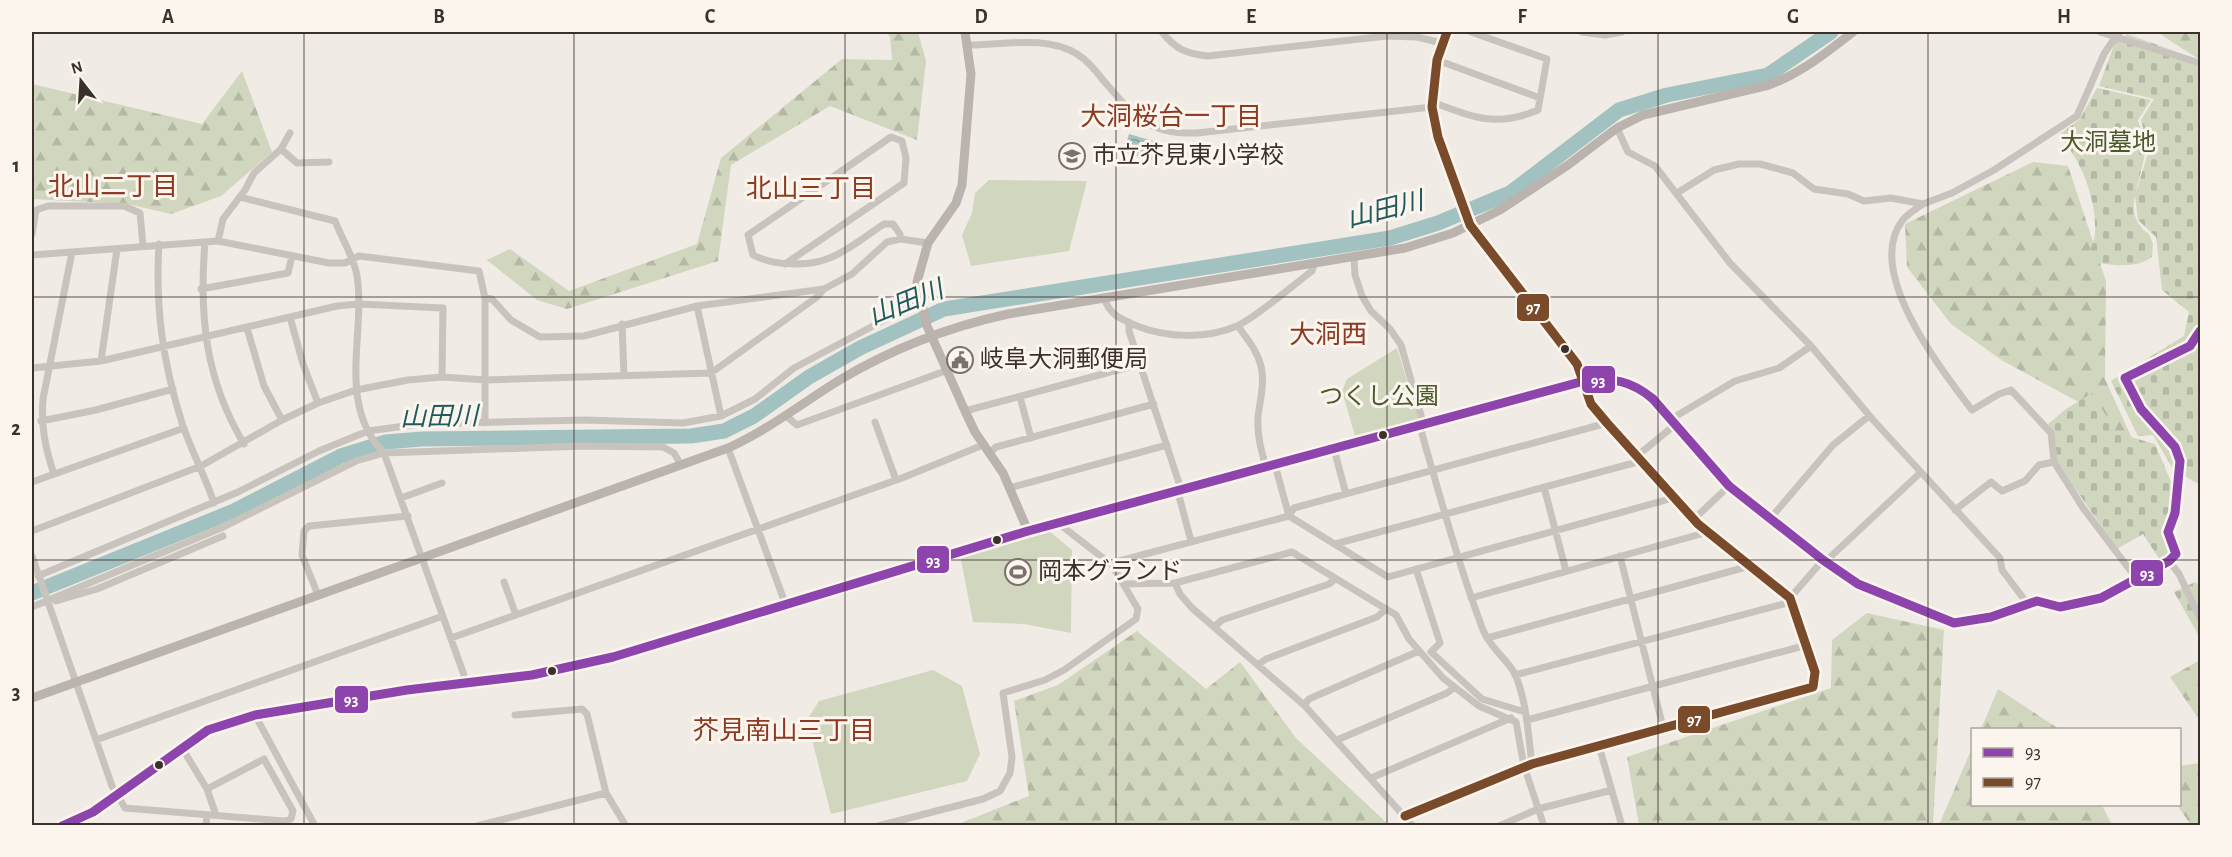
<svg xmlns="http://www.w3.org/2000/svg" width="2232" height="857" font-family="'Alegreya Sans','Noto Sans JP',sans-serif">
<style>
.forest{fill:url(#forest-firs)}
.cemetery{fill:url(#cemetery-stones)}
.green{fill:#d1d6bf}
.water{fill:url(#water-waves)}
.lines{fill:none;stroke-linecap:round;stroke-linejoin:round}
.river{stroke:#a1c2c1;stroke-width:15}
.street{stroke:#c9c3be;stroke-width:7}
.secondary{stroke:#bab3ae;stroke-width:9}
.bus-1-casing{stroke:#fbf5ee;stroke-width:14}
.bus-2-casing{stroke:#fbf5ee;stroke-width:14}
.bus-1{stroke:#8e44ad;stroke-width:9}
.bus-2{stroke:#7a4b2a;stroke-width:9}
.grid{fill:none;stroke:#3b302b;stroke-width:1.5;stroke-opacity:0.55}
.bus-dot{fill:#3b302b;stroke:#fbf5ee;stroke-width:2}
.labels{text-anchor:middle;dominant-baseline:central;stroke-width:6;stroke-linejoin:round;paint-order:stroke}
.park-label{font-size:24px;fill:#4a5a2e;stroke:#fbf5ee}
.poi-label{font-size:24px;fill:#3b302b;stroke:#fbf5ee;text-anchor:start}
.neighbourhood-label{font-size:26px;fill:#8c3b22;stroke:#fbf5ee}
.water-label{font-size:26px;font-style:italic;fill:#1f5a5e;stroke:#fbf5ee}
.line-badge{stroke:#fbf5ee;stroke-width:2}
.badge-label{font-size:16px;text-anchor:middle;font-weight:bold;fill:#fff}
.neatline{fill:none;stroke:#3b302b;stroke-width:2}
.grid-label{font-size:20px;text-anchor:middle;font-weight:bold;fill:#3b302b}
</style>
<defs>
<pattern id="forest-firs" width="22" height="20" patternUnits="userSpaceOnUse" patternTransform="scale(1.5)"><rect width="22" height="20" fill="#d1d6bf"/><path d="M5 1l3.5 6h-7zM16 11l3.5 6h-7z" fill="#b4b8a4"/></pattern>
<pattern id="cemetery-stones" width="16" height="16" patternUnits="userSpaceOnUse" patternTransform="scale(1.5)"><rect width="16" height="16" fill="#d1d6bf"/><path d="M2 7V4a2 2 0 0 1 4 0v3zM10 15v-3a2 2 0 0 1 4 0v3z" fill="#b4b8a4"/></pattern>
<pattern id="water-waves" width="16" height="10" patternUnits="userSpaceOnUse" patternTransform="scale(1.5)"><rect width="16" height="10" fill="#a1c2c1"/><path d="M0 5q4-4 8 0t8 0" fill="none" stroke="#849e9d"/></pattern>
</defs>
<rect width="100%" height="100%" fill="#f0ebe5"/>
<path class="forest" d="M886,32H918L926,61L917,140L830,106L731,165L718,261L567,309L537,300L487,260L510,249L569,291L697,244L721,158L842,59L892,60L890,37Z
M2157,32H2200V60Z
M242,71L272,152L221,196L171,214L128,204L32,199V84L202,124Z
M2033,162L2068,166L2106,281L2105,379L2134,443L2116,449L2086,406L2003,361L1951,324L1907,267L1905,224Z
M1867,613L1944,630L1933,825H1639L1627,757L1831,688L1832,640Z
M1137,631L1206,689L1240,662L1296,738L1389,825H956L1029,796L1014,701L1058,685Z
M2200,660V721L2170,677Z
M1998,689L2059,729H1981Z
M1972,748V804L2102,805L2112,825H1939Z
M2200,763V825H2191L2177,805L2180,804V766Z"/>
<path class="cemetery" d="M2127,34L2180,53L2200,64V485L2173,469L2153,435L2138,436L2111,381L2184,336L2189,312L2162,290L2156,237L2138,220L2135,196C2131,210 2136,227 2149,234L2153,244L2152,257C2135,270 2105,265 2086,260C2089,252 2094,243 2095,234C2097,199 2081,160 2059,135L2080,119L2097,88L2151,100L2138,120L2146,150L2135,195L2149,150L2141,120L2154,99L2099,86L2114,45Z
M2092,393L2117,433L2155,444L2174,489L2169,521L2174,552L2160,560L2143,534L2117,549L2057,462L2055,438L2048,424L2066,409Z
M2195,582L2200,585V638L2174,592Z"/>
<path class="green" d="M989,180L1087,181L1069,251L971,266L962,235L972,213L975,193Z
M1397,348L1419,420L1355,436L1342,391L1347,379Z
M1049,531L1072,550L1071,633L1024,624L973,622L960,555Z
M933,670L962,686L980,754L967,781L831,814L807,720L819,701Z"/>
<path class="water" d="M1129,134L1160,143L1155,161L1124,152Z"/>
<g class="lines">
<path class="river" d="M32,593L234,511L341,456L386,442L422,439L691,436L724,431L754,416L809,377L860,348L944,309L1390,238L1438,223L1510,193L1619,110L1667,95L1768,75L1831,32"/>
<path class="street" d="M1162,32C1175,49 1187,54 1208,56L1387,36L1417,37L1442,43
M1582,32L1605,35L1622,32
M2100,32L2200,63
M969,45C1003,45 1046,35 1077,54C1088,61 1095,70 1103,80C1133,115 1148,135 1197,133L1432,107
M1437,60L1540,98
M1432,102C1473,117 1496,128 1538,110L1547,59L1471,32
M1617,128L1628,152L1655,166L1730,263L1811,346L1874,421L2000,558L2002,570L2027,603
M281,149L297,163L329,162
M1677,193L1714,170L1739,164H1760L1793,173L1814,189L1848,194L1864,201L1891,198L1923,204L1952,193L1994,170L2077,116L2104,54L2112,42L2120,37
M240,197L335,221C342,239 354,257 357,276C366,334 336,404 384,453L464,675V683
M1923,204C1916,209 1907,214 1902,221C1864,272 1942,371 1972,410L1999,394L2011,390L2051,433L2054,462L2083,508L2136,578
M32,234L36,210L48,206H124L140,213L143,246
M218,241L223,219L245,190L254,173L281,149L290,133
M205,242C199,315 205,379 244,444
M159,244C155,309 163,364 183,426C192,452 205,476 214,503
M32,255L218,241L329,263H345L359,256L479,271L485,298V423
M1354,256L1355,275L1362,296L1371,311L1390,329L1401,345L1422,419V434C1441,500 1459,566 1483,630C1490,648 1508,660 1515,674C1527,702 1528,734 1532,764
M785,264L904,183L906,158L902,141L891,137L748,235L753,255C774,266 810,267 832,257C850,249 867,235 884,224H893L900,234V239
M201,289L288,273L292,256
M1104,297C1109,315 1121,319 1137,326C1167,338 1207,339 1237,326C1257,317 1293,285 1312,271L1315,262
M485,298L492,299L511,320L540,337L584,336L697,306L824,289L852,274L887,242L900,239L928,243
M697,306L721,416
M290,317L303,364L318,403
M1129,322V331L1181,489L1179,496L1191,541
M622,324L624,376
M1238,326C1247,339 1257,350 1261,366C1265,384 1260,399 1258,417C1257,435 1261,450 1266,467
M247,328L264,386L282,420
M101,361L117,249
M32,368L101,361L337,306L359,304L443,308L442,377
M1020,397L1031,438
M965,411L1140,364
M786,416L797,425L948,370
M1671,419L1735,381L1779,368L1811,346
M41,421L96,410L173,389
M875,422L896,480
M728,448L785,603
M1334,449L1346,494
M991,452L996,447L1154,404
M1637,456L1676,424
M1275,465L1289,516L1388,577L1673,498
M54,474C45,448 41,426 43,399L72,252
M32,482L184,428
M1544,487L1566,571
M1009,488L1167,445
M401,498L442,483
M1955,510L1991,482L2002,491L2025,481L2039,465L2054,462
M1694,519L1729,486
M1769,520L1833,445L1869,416
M32,531L201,466L282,420L318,403L356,390L408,380L442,377L486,380L711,373L817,297L824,289
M1335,544L1641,461
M32,556L112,786L125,808L284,821L291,819L293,811L264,759L207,789
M1620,556L1663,727
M2169,561L2179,574L2200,618
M1825,562L1920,473
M1112,565L1119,561L1289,516L1294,508L1607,423
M1416,569L1440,643L1431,652L1482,699L1525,712
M38,576L238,492L319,451L368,431L420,424L585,420L683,423L721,416L755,399L794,368L920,301
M504,582L516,615
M1175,583L1180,594L1192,608L1304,705L1413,826
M1125,584L1175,583L1292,552L1396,615L1409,639L1443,678L1479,706L1516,722L1524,766L1544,826
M318,595L302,555L304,531L309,526L408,516
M1471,598L1708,532
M1790,598L1823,560
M56,601L97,589L223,536
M32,607L221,528L356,461L384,453L583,446L663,447L674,453L681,465
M1215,626L1222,620L1329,584L1335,579
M451,638L902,478L983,445
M1487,638L1750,566
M1259,664L1266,659L1377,617L1386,609
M1515,675L1791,602
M1304,705L1309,699L1419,651
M255,715L315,826
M515,715L582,709L587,714L606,793L626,826
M1527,720L1807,645
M96,740L443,616
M1337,740L1447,693L1454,688
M1599,746L1622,826
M182,748L207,789L216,815
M1371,778L1511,718
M1405,816L1532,764L1813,687L1815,672L1790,598L1698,524L1591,404L1584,389V381C1612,377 1632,381 1653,399L1729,486L1823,560L1858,584L1954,623L1991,617L2037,601L2060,607L2101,598L2169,561L2176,554L2168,532L2175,513L2180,461L2175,447L2141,409L2125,378L2190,346L2200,331
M206,826L207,815
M477,826L606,793
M878,826L983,799L1000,791L1010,773L1012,757L1003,693L1045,680L1064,670L1136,619L1138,609L1112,565L1058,523
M1499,826L1538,809L1612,790"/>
<path class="secondary" d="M965,32L971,74L962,185L956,203L928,243L917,282L927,326L965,411L975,432L1003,473L1028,531
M32,698L728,448C768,430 801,404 838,381C891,349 948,327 1008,314L1405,248L1453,233L1500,210L1568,165L1617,128L1643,115L1769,85C1801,73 1826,53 1853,32
M62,826L93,812L208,730L255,715L407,690L532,675L613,657L1028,531L1584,381L1577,364L1470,225L1459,197L1438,137L1432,107L1437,60L1447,32"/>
<defs>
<path id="bus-1" d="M62,826L93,812L208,730L255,715L407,690L532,675L613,657L1028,531L1584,381C1612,377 1632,381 1653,399L1729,486L1823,560L1858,584L1954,623L1991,617L2037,601L2060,607L2101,598L2169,561L2176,554L2168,532L2175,513L2180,461L2175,447L2141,409L2125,378L2190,346L2200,331"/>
<path id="bus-2" d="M1405,816L1532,764L1813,687L1815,672L1790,598L1698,524L1607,423L1591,404L1577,364L1470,225L1438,137L1432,107L1437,60L1447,32"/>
</defs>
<use href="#bus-1" class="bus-1-casing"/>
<use href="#bus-2" class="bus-2-casing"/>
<use href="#bus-1" class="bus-1"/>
<use href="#bus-2" class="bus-2"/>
</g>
<path class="grid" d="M304,32V826M574,32V826M845,32V826M1116,32V826M1387,32V826M1658,32V826M1928,32V826M32,297H2200M32,560H2200"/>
<defs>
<symbol id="school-ring" viewBox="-11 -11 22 22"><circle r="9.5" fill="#fbf5ee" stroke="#7a716c" stroke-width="1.5"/><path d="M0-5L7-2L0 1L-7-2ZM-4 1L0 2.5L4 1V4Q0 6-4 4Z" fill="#7a716c"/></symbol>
<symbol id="civic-ring" viewBox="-11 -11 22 22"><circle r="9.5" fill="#fbf5ee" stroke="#7a716c" stroke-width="1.5"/><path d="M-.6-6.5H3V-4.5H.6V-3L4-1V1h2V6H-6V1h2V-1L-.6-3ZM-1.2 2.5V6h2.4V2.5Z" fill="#7a716c"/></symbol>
<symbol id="stadium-ring" viewBox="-11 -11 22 22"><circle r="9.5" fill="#fbf5ee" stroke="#7a716c" stroke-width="1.5"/><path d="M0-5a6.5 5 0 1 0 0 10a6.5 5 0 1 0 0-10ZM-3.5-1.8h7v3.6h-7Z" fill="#7a716c"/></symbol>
</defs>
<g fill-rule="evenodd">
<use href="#school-ring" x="1057" y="141" width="30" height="30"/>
<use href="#civic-ring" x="945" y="345" width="30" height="30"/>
<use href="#stadium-ring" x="1003" y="557" width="30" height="30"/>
</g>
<g class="bus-dot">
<circle cx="1565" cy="349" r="5"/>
<circle cx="1383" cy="435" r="5"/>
<circle cx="997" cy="540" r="5"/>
<circle cx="552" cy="671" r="5"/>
<circle cx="159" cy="765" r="5"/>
</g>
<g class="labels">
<g class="park-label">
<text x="2108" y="143">大洞墓地</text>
<text x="1379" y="397">つくし公園</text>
</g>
<g class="poi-label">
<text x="1092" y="156">市立芥見東小学校</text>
<text x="980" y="360">岐阜大洞郵便局</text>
<text x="1038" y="572">岡本グランド</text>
</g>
<g class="neighbourhood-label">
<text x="1171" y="117">大洞桜台一丁目</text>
<text x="113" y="187">北山二丁目</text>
<text x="811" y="189">北山三丁目</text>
<text x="1328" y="335">大洞西</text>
<text x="784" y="731">芥見南山三丁目</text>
</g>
<g class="water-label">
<text transform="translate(1385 210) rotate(-14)">山田川</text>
<text transform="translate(906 303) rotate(-22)">山田川</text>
<text transform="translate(439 417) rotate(-1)">山田川</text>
</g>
</g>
<g class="line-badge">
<rect x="1516" y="293" width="34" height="29" rx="6" fill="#7a4b2a"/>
<rect x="1581" y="365" width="35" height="29" rx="6" fill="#8e44ad"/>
<rect x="916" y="545" width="34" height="29" rx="6" fill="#8e44ad"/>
<rect x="2130" y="559" width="34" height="28" rx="6" fill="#8e44ad"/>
<rect x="334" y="685" width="35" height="29" rx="6" fill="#8e44ad"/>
<rect x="1677" y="705" width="34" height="29" rx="6" fill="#7a4b2a"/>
</g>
<g class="badge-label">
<text x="1533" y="313">97</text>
<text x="1598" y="386">93</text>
<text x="933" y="566">93</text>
<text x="2147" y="579">93</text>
<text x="351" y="705">93</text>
<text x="1694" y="725">97</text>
</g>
<rect width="2232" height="857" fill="none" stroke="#fbf5ee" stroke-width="66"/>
<rect x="1971" y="728" width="210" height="78" fill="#fbf5ee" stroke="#aea6a0" stroke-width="1.5"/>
<rect x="1983" y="748" width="30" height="9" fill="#8e44ad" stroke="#aea6a0" stroke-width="1.5"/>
<text x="2025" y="758" font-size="18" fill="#3b302b">93</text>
<rect x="1983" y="778" width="30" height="9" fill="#7a4b2a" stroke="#aea6a0" stroke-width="1.5"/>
<text x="2025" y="788" font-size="18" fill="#3b302b">97</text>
<g transform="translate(81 81) rotate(343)" stroke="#fbf5ee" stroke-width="4.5" paint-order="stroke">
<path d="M0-4.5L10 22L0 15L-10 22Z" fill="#3b302b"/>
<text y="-9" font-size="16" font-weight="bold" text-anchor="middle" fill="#3b302b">N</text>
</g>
<rect x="33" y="33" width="2166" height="791" class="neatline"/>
<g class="grid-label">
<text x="168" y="23">A</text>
<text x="439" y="23">B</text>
<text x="710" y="23">C</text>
<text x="981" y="23">D</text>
<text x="1251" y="23">E</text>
<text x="1522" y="23">F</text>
<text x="1793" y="23">G</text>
<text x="2064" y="23">H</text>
<text x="16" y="172">1</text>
<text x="16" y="435">2</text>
<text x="16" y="699">3</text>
</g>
</svg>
